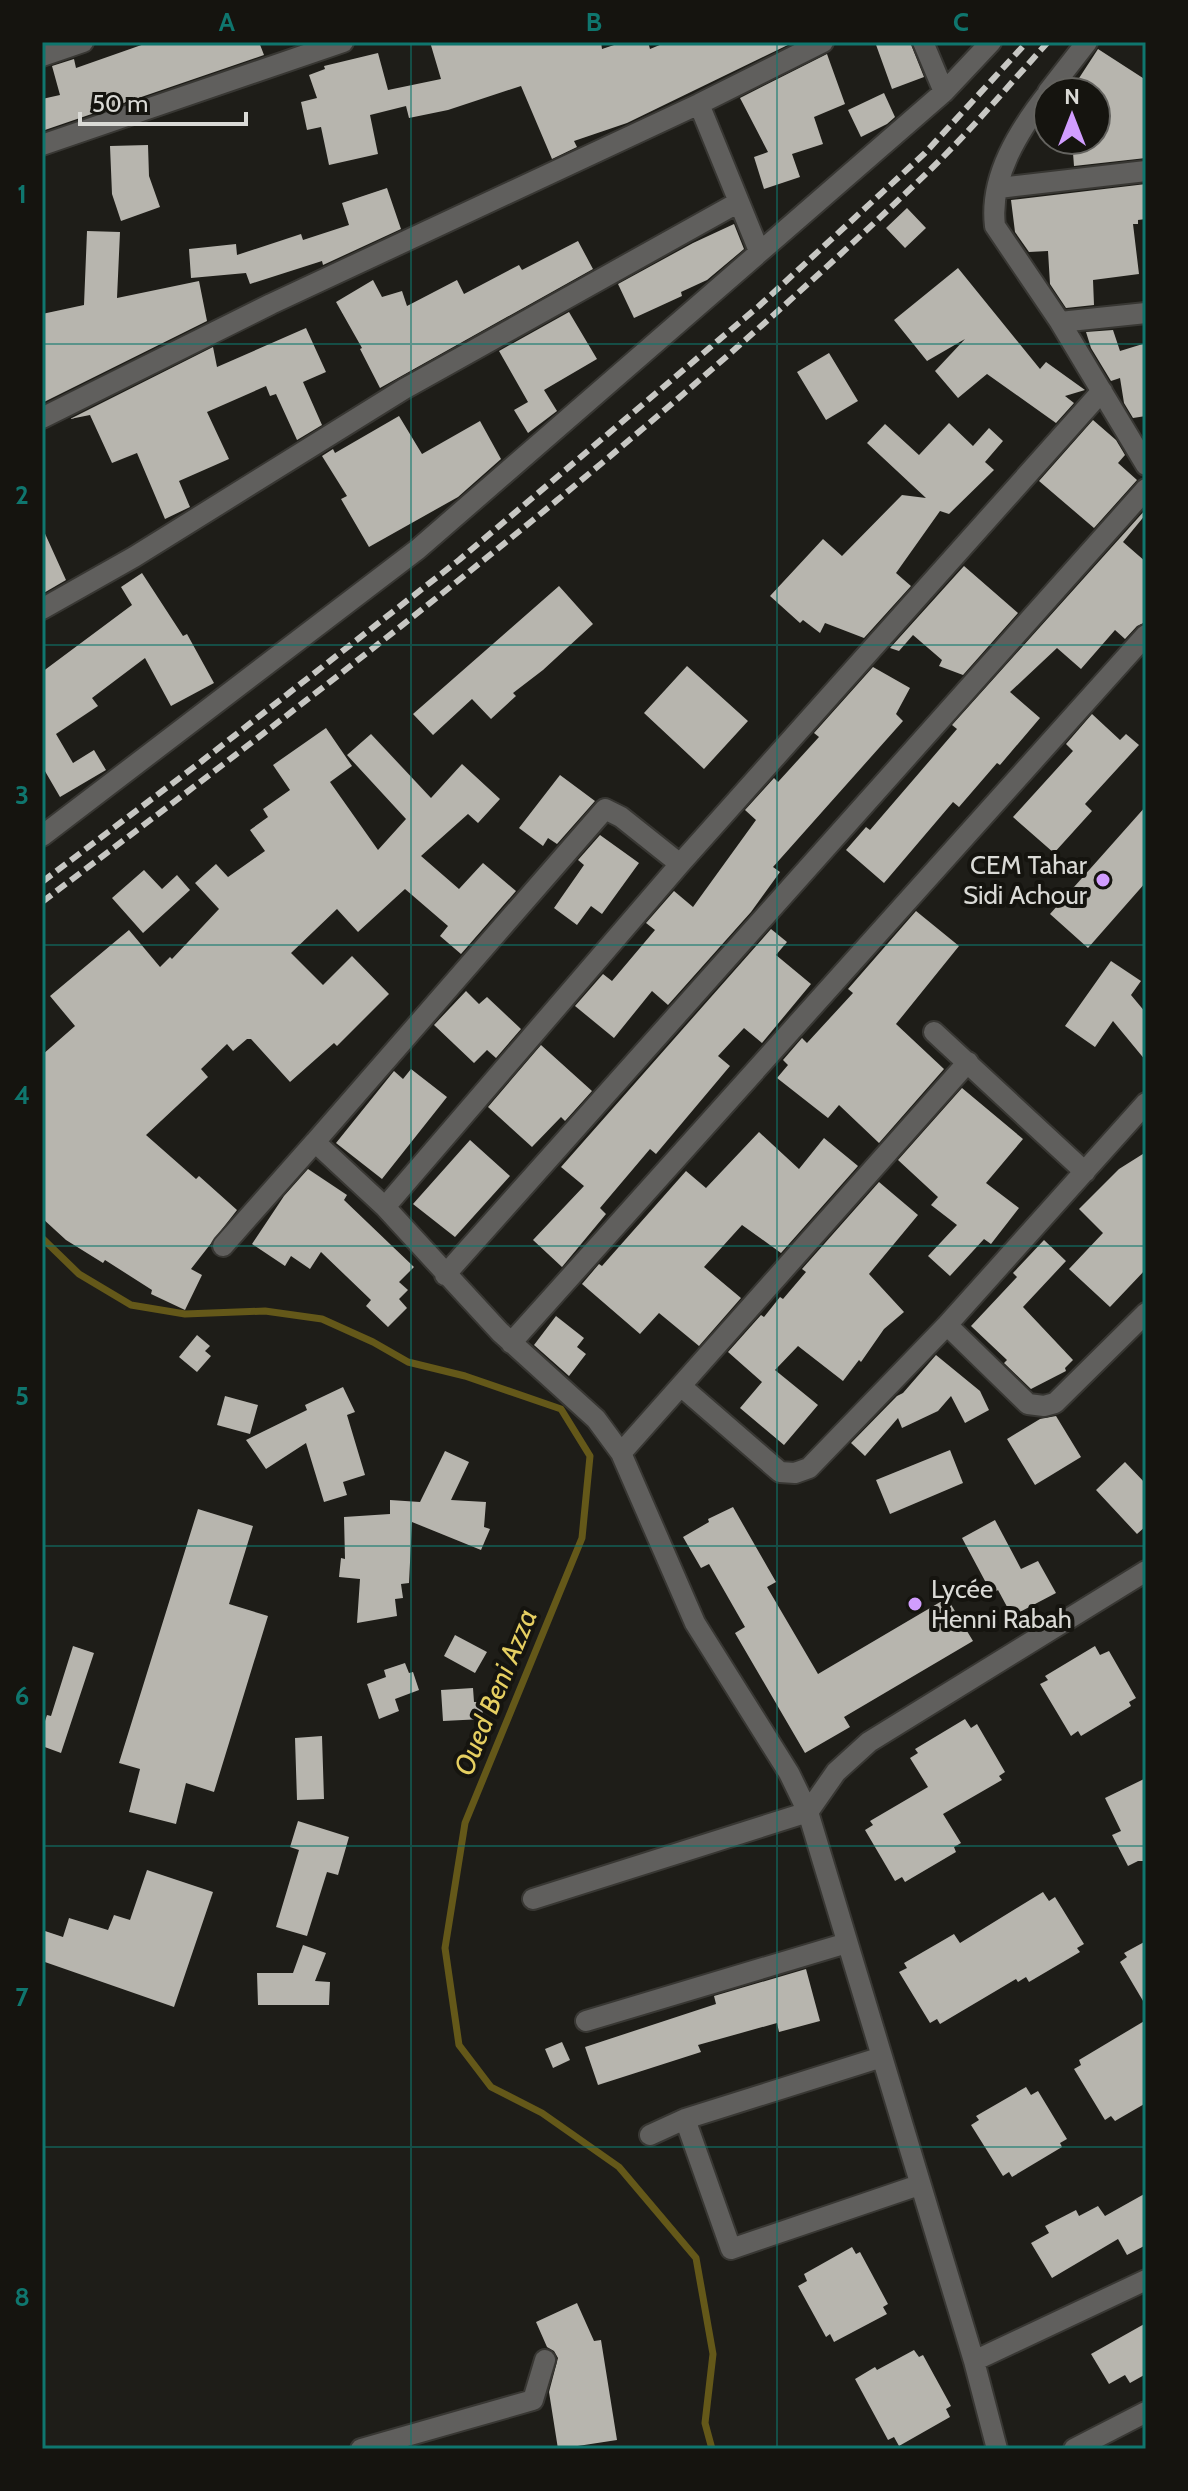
<svg xmlns="http://www.w3.org/2000/svg" width="1188" height="2491" font-family="Cabin,sans-serif">
<style>
.lines{fill:none;stroke-linecap:round;stroke-linejoin:round}
.stream{stroke:#645819;stroke-width:7}
.building{fill:#b7b5ae}
.minor-casing{stroke:#383733;stroke-width:24}
.minor{stroke:#605f5d;stroke-width:20}
.rail{stroke:#c7c7c3;stroke-width:6;stroke-dasharray:12 6;stroke-linecap:butt}
.grid{fill:none;stroke:#0f766e;stroke-width:2;stroke-opacity:0.55}
.poi-dot{fill:#d19dfe;stroke:#15140f;stroke-width:3}
.labels{text-anchor:middle;dominant-baseline:central;stroke-width:8;stroke-linejoin:round;paint-order:stroke}
.poi-label{font-size:26px;fill:#dadad6;stroke:#15140f;text-anchor:end}
.water-label{font-size:28px;font-style:italic;fill:#e6cf61;stroke:#15140f}
.neatline{fill:none;stroke:#0f766e;stroke-width:3}
.grid-label{font-size:26px;text-anchor:middle;font-weight:bold;fill:#0f766e}
</style>
<rect width="100%" height="100%" fill="#1e1d18"/>
<g class="lines">
<path class="stream" d="M42,1238L79,1274L131,1305L185,1314L265,1311L322,1319L373,1342L408,1362L465,1376L561,1409L590,1456L582,1538L465,1823L445,1948L459,2045L491,2087L542,2113L619,2167L696,2258L713,2354L705,2423L712,2449"/>
</g>
<path class="building" d="M150,42H259L264,55L42,131V99L60,95L52,66L74,59L76,68Z
M430,42H601L602,49L623,42H648L650,49L667,42H794L627,123L574,141L577,147L552,159L521,86L448,110L409,118L406,106L370,115L378,154L329,165L321,127L307,130L301,102L317,98L309,75L325,69L324,66L378,53L388,90L441,79Z
M875,42H910L924,77L892,89Z
M1098,49L1146,80V158L1074,166L1072,140H1096V92H1070Z
M827,54L845,104L814,117L823,144L792,154L800,177L764,189L754,157L768,152L740,98Z
M884,93L895,117L887,124L861,137L848,110Z
M148,145L149,176L160,207L121,221L112,194L110,146Z
M1146,184V219L1138,220V224H1133L1139,274L1093,280L1094,305L1066,308L1050,284L1048,251L1029,252L1015,232L1011,200Z
M387,188L401,229L323,265L322,261L250,284L246,273L191,278L189,249L236,244L237,255L301,234L303,240L349,225L342,203Z
M907,208L926,228L905,248L886,228Z
M734,224L744,249L707,280L681,292L682,296L634,318L618,284L693,243Z
M87,231L120,232L117,298L199,281L207,321L42,403V314L84,305Z
M578,241L593,269L380,388L360,349L362,348L336,302L373,280L382,297L402,291L407,306L457,280L464,294L519,265L522,270Z
M958,268L1040,369L1046,362L1085,390L1065,396L1074,403L1056,423L987,374L958,398L935,371L965,339L927,361L894,320Z
M569,312L597,359L544,390L557,411L528,433L514,410L528,402L499,351Z
M306,328L326,372L303,382L322,425L297,440L276,394L270,396L266,386L207,412L229,459L179,481L190,507L165,519L137,453L112,463L90,415L70,419L213,347L217,367Z
M1113,330L1120,351L1146,343V416L1133,418L1124,403L1120,378L1111,381L1091,348L1086,332Z
M829,353L858,401L826,420L797,372Z
M399,416L422,454L480,421L501,459L458,497L369,547L341,499L347,496L322,456L333,449L335,453Z
M1093,420L1116,440L1125,455L1118,463L1137,480L1094,528L1039,481Z
M949,423L973,446L989,428L1003,441L985,462L994,470L949,514L940,511L896,573L911,586L864,638L825,623L820,633L803,620L800,623L770,596L823,539L842,556L902,495L926,498L867,443L885,424L919,455Z
M1146,509V514L1123,542L1146,562V622L1137,626L1125,639L1115,630L1081,669L1057,648L1010,692L1040,718L1000,765L997,763L959,807L953,802L884,883L846,850L866,827L870,830L957,729L952,725Z
M42,527L66,580L42,594Z
M964,566L1018,613L963,675L939,666L942,660L913,635L899,651L890,648Z
M142,573L183,636L187,634L214,683L171,706L145,658L92,698L98,706L56,734L73,763L94,750L106,770L60,797L42,766V672L132,605L121,587Z
M559,586L593,624L543,670L513,693L516,696L491,719L472,699L433,735L413,714Z
M687,666L748,721L704,769L644,713Z
M873,667L910,688L896,714L903,721L773,867L780,872L751,912L668,1005L652,991L614,1038L575,1006L603,974L612,981L655,930L646,923L674,891L693,907L756,820L745,810L774,778L778,782L819,737L814,733Z
M1092,714L1120,740L1126,734L1139,745L1085,804L1092,811L1054,853L1013,817L1073,751L1066,744Z
M326,728L352,766L330,782L378,850L406,819L347,755L371,734L431,798L462,764L500,799L478,823L468,814L421,856L459,889L483,863L516,891L461,954L440,936L448,926L405,889L358,932L337,909L291,953L323,985L352,956L389,994L337,1046L334,1043L290,1082L251,1039H247L233,1051L227,1044L201,1069L208,1077L146,1135L196,1179L199,1176L237,1210L191,1269L202,1275L185,1310L151,1294L152,1290L105,1260L103,1263L66,1240L42,1218V1055L75,1026L50,996L129,930L160,967L170,957L172,959L219,909L195,883L216,864L228,877L265,851L250,830L268,817L263,809L290,790L273,765Z
M560,775L595,801L557,844L548,838L543,846L519,828Z
M1146,806V882L1088,948L1050,914Z
M600,835L639,863L602,914L591,906L577,925L554,908L584,865L578,860Z
M144,870L162,889L177,875L190,890L143,933L112,898Z
M916,911L959,946L896,1024L944,1069L879,1143L839,1105L828,1118L777,1078L788,1065L783,1060L802,1038L807,1043L853,993L848,989Z
M771,929L787,942L776,955L811,984L762,1043L744,1028L718,1056L730,1066L656,1154L650,1149L600,1208L606,1214L562,1267L533,1240L584,1186L561,1167Z
M1111,961L1141,981L1131,995L1146,1013V1061L1113,1021L1095,1047L1065,1026Z
M466,991L479,1004L487,997L521,1029L496,1058L487,1050L474,1063L434,1025Z
M541,1045L592,1091L565,1121L561,1117L532,1147L488,1107Z
M411,1069L447,1097L382,1179L336,1143L394,1071L403,1079Z
M962,1088L1023,1139L986,1183L1019,1208L991,1244L984,1239L950,1276L928,1256L957,1225L931,1205L938,1197L898,1160Z
M759,1132L799,1169L824,1138L858,1166L781,1253L742,1225L704,1267L741,1298L699,1346L659,1313L640,1334L582,1284L599,1264L602,1266L686,1171L706,1188Z
M470,1140L510,1176L455,1237L413,1204Z
M1146,1152V1269L1110,1307L1069,1269L1103,1233L1079,1209L1119,1169Z
M308,1169L347,1195L344,1200L414,1267L399,1282L408,1290L399,1299L407,1308L388,1327L366,1306L371,1300L321,1252L310,1269L291,1256L285,1266L252,1244L284,1196Z
M879,1182L918,1215L869,1274L904,1312L884,1329L861,1362L859,1360L843,1381L798,1346L775,1370L818,1405L784,1445L740,1408L762,1382L728,1352L761,1315L764,1317L780,1297L783,1299L806,1272L802,1269Z
M1044,1240L1066,1261L1023,1307L1073,1360L1065,1368L1066,1371L1031,1389L1004,1363L1007,1360L971,1326L1017,1277L1013,1273Z
M556,1316L584,1338L577,1347L586,1354L569,1376L534,1345Z
M197,1335L210,1346L205,1351L211,1356L197,1372L179,1357Z
M936,1355L980,1391L989,1410L965,1423L951,1396L938,1411L902,1428L898,1418L865,1456L851,1443L897,1396L903,1393Z
M343,1387L355,1412L347,1415L365,1475L343,1482L347,1495L324,1502L306,1443L266,1469L246,1440L307,1410L305,1405Z
M225,1396L258,1405L250,1434L217,1425Z
M1056,1416L1081,1457L1035,1485L1007,1439L1040,1419Z
M950,1450L963,1483L890,1514L876,1480Z
M445,1451L469,1462L451,1500L486,1502L484,1527L490,1529L481,1550L412,1522L409,1583L401,1584L403,1598L395,1599L397,1616L357,1623L360,1579L339,1577L341,1558L345,1559L344,1517L390,1514V1500L420,1502Z
M1125,1462L1146,1484V1526L1137,1534L1096,1490Z
M733,1507L776,1582L767,1587L818,1674L947,1598L973,1641L844,1717L850,1727L805,1753L735,1633L745,1627L709,1564L701,1568L683,1537L709,1522L708,1519Z
M198,1509L253,1526L229,1604L268,1616L214,1792L186,1783L176,1824L129,1812L140,1769L119,1763Z
M995,1520L1021,1569L1038,1561L1056,1593L1012,1616L998,1590L992,1594L962,1538Z
M455,1635L487,1652L475,1673L444,1656Z
M73,1646L94,1653L61,1753L42,1746V1730L47,1715L51,1716Z
M1095,1646L1100,1655L1109,1651L1136,1698L1129,1702L1131,1706L1081,1736L1078,1731L1071,1736L1040,1684L1048,1680L1045,1676Z
M405,1663L409,1673L413,1672L419,1690L395,1699L399,1711L379,1719L367,1684L386,1677L384,1670Z
M473,1688L474,1702H482L483,1719L443,1721L441,1690Z
M965,1719L971,1728L977,1724L1005,1772L999,1776L1002,1780L943,1814L961,1843L954,1847L956,1852L905,1882L902,1877L895,1881L865,1830L873,1825L870,1821L928,1787L910,1758L918,1753L915,1749Z
M322,1736L324,1799L297,1800L295,1738Z
M1146,1778V1861H1138L1128,1866L1112,1835L1121,1831L1105,1798Z
M298,1821L349,1837L338,1875L327,1872L307,1936L276,1927L299,1850L290,1847Z
M147,1870L213,1892L174,2007L42,1961V1930L63,1937L69,1918L108,1930L114,1915L130,1920Z
M1043,1892L1049,1901L1055,1897L1084,1944L1077,1948L1080,1952L1029,1982L1026,1977L1018,1982L1016,1979L940,2024L937,2019L930,2023L899,1972L907,1968L904,1963L954,1934L960,1943Z
M1146,1941V2006L1120,1962L1127,1957L1124,1953Z
M303,1945L326,1953L315,1981L330,1982L329,2005H258L257,1973H293Z
M806,1969L820,2021L779,2032L777,2023L698,2045L701,2052L598,2085L585,2047L716,2004L714,1996Z
M1146,2020V2103L1115,2121L1111,2116L1105,2120L1074,2069L1081,2065L1079,2060Z
M562,2042L570,2060L553,2068L545,2049Z
M1026,2087L1031,2095L1038,2091L1067,2139L1060,2143L1062,2147L1012,2177L1009,2172L1003,2176L971,2125L979,2120L976,2116Z
M1146,2193V2245L1127,2255L1118,2239L1052,2278L1031,2243L1049,2233L1045,2226L1076,2210L1079,2216L1098,2206L1105,2216Z
M852,2247L856,2254L860,2252L888,2304L883,2307L887,2314L834,2342L830,2334L826,2337L798,2286L807,2281L804,2274Z
M577,2303L594,2341L601,2340L617,2440L558,2449L549,2392L558,2358L554,2351L547,2347L536,2322Z
M1146,2323V2374L1130,2383L1125,2375L1109,2384L1091,2354Z
M914,2350L919,2357L923,2355L951,2406L946,2409L950,2417L899,2446L894,2437L888,2440L855,2379L875,2367L877,2370Z"/>
<g class="lines">
<defs>
<path id="minor" d="M923,42L944,92
M42,56L83,42
M1048,92L1087,42
M1048,93C1019,130 989,177 995,226L1060,322L1146,465
M699,104L759,251
M42,145L343,42
M999,188L1146,171
M1060,322L1146,313
M42,418L271,304L699,104L823,42
M42,609L134,557L404,389L739,202
M42,836L418,549L944,92L991,42
M934,1032L1085,1172
M315,1142L605,809L621,817L680,864
M385,1207L680,864L1102,391
M223,1246L315,1142L385,1207L500,1332L596,1419L621,1453L695,1623L789,1773L808,1812L974,2361L997,2449
M445,1275L1146,489
M947,1325L1028,1404L1044,1406L1055,1403L1146,1313
M511,1343L1146,635
M682,1387L780,1472L795,1473L809,1468L947,1325L1146,1103
M621,1453L968,1062
M533,1899L808,1812L836,1772L869,1742L1146,1571
M586,2021L847,1943
M685,2119L731,2249L919,2185
M650,2135L685,2119L882,2057
M974,2361L1146,2280
M361,2449L533,2400L545,2360
M1074,2449L1146,2412"/>
</defs>
<use href="#minor" class="minor-casing"/>
<use href="#minor" class="minor"/>
<path class="rail" d="M42,882L202,761L459,560L759,306L925,153L1027,42
M42,902C348,671 654,436 931,169C972,129 1010,84 1048,42"/>
</g>
<path class="grid" d="M411,42V2449M777,42V2449M42,344H1146M42,645H1146M42,945H1146M42,1246H1146M42,1546H1146M42,1846H1146M42,2147H1146"/>
<g class="poi-dot">
<circle cx="1103" cy="880" r="8"/>
<circle cx="915" cy="1604" r="8"/>
</g>
<g class="labels">
<g class="poi-label">
<text x="1087" y="865">CEM Tahar<tspan x="1087" dy="30">Sidi Achour</tspan></text>
<text x="931" y="1589" text-anchor="start">Lycée<tspan x="931" dy="30">Henni Rabah</tspan></text>
</g>
<g class="water-label">
<text transform="translate(495 1692) rotate(-68)">Oued Beni Azza</text>
</g>
</g>
<rect width="1188" height="2491" fill="none" stroke="#15140f" stroke-width="88"/>
<g transform="translate(1072 116)"><circle r="38" fill="#15140f" stroke="#64635f" stroke-width="2"/>
<path d="M0-6L14 30L0 20L-14 30Z" fill="#d19dfe"/>
<text y="-12" font-size="22" font-weight="bold" text-anchor="middle" fill="#dadad6">N</text>
</g>
<path d="M80 112v12h166v-12" fill="none" stroke="#dadad6" stroke-width="4"/>
<text x="92" y="112" font-size="24" fill="#dadad6" stroke="#15140f" stroke-width="6" paint-order="stroke">50 m</text>
<rect x="44" y="44" width="1100" height="2403" class="neatline"/>
<g class="grid-label">
<text x="227" y="31">A</text>
<text x="594" y="31">B</text>
<text x="961" y="31">C</text>
<text x="22" y="203">1</text>
<text x="22" y="504">2</text>
<text x="22" y="804">3</text>
<text x="22" y="1104">4</text>
<text x="22" y="1405">5</text>
<text x="22" y="1705">6</text>
<text x="22" y="2006">7</text>
<text x="22" y="2306">8</text>
</g>
</svg>
